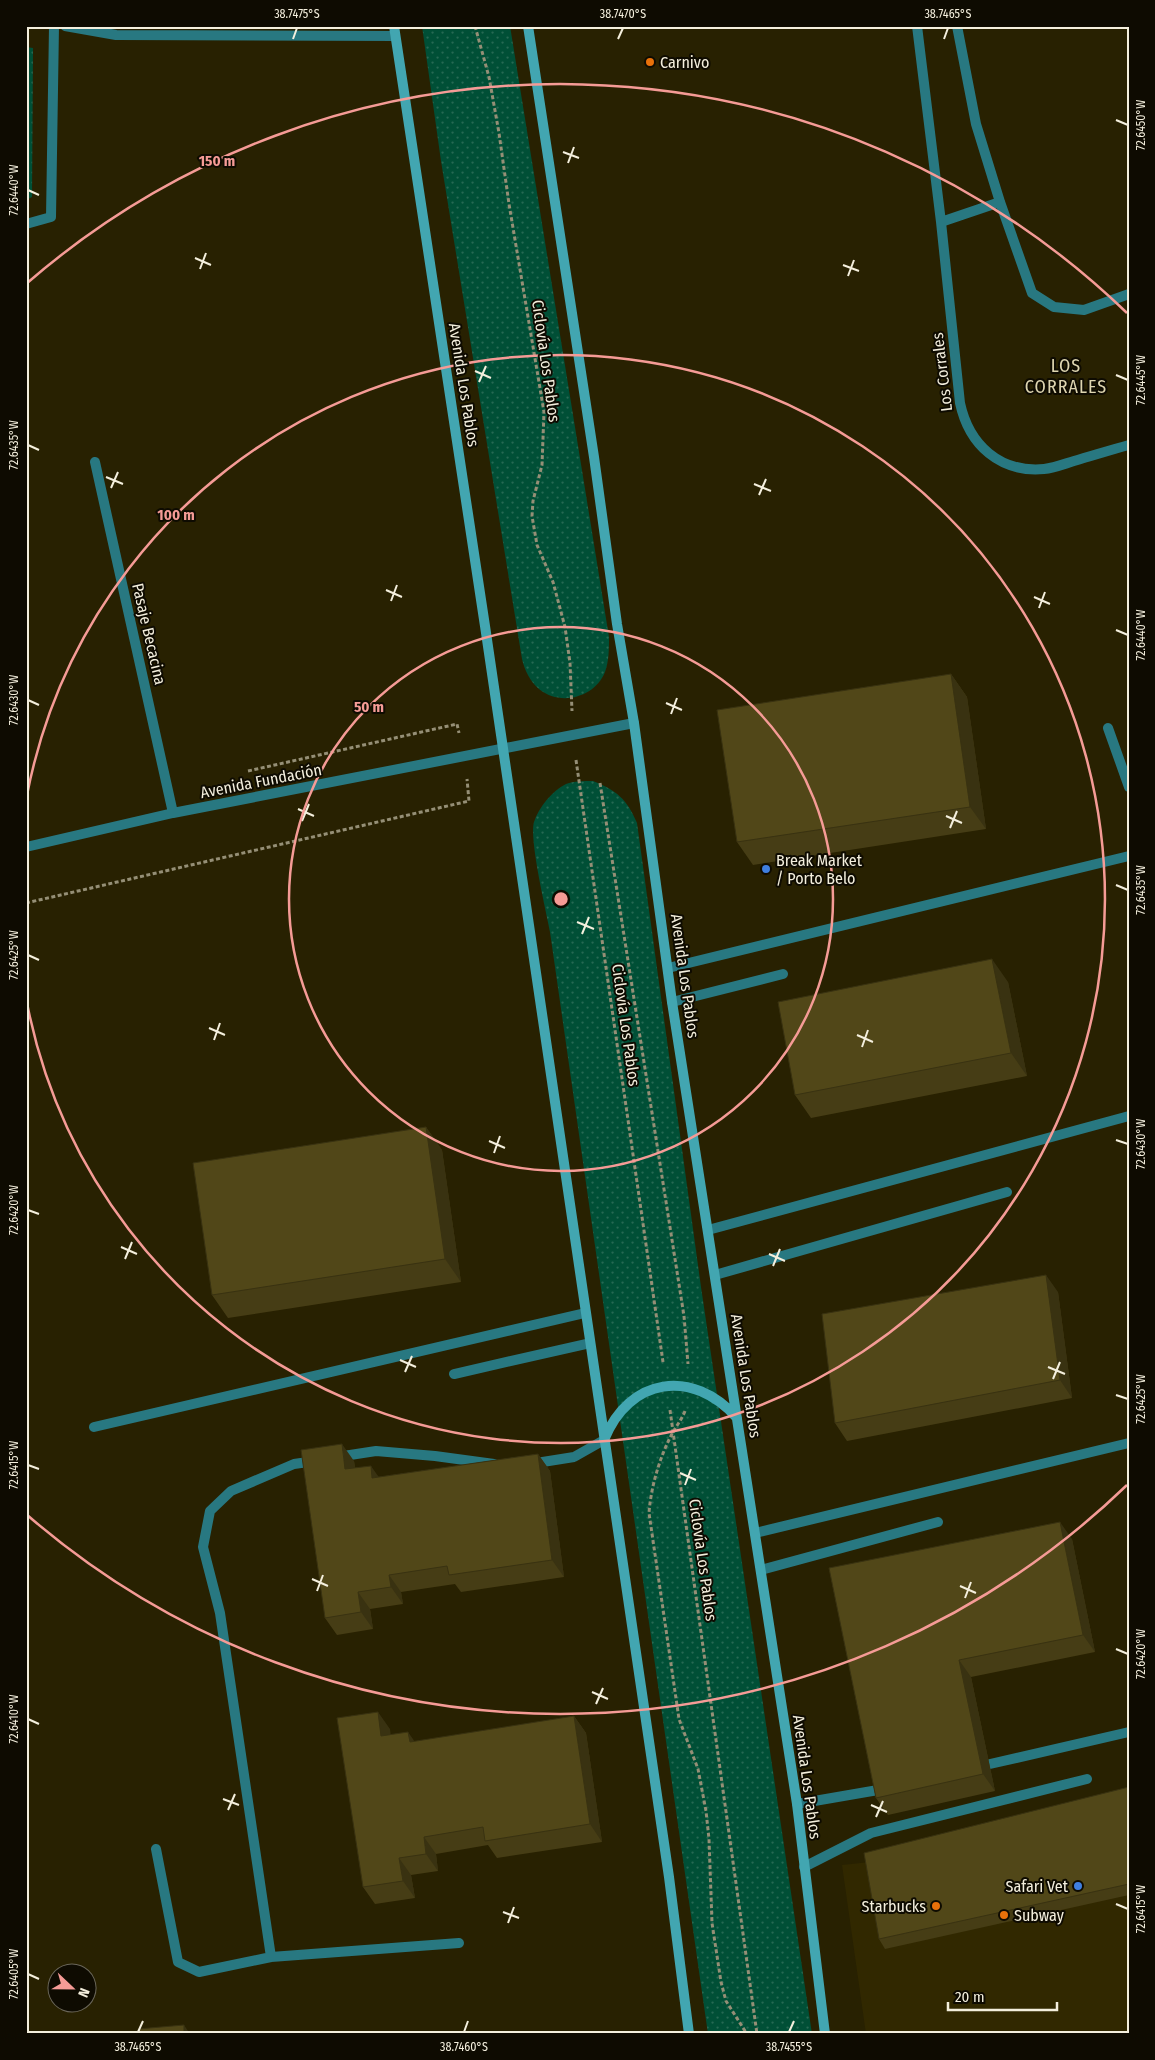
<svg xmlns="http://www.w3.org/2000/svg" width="1155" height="2060" font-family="'Fira Sans Condensed',sans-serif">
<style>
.built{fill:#312800}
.grass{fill:url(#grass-dots)}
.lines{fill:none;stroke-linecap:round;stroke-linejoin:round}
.path{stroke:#958f76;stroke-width:3;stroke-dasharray:4 2.5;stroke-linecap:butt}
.lane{stroke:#287881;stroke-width:10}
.street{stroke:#287881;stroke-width:10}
.secondary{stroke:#42a6b1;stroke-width:10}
.wall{fill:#463d15}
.shaded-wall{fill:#393211}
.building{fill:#514718;stroke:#393211}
.ticks{fill:none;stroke:#f4efdd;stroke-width:2}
.ring{fill:none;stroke:#f59b96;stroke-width:2.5}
.food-dot{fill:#e8710a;stroke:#0e0b01;stroke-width:2}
.shop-dot{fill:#3f7fe0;stroke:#0e0b01;stroke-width:2}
.labels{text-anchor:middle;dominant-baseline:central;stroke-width:4;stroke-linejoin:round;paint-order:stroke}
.poi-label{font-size:16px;fill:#f4efdd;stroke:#0e0b01;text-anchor:start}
.street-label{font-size:16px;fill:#f4efdd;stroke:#0e0b01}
.neighbourhood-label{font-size:18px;letter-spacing:1px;fill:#ded5b0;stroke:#0e0b01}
.centre{fill:#f59b96;stroke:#0e0b01;stroke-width:2.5}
.ring-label{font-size:15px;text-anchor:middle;font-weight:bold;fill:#f59b96;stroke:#0e0b01;stroke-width:4;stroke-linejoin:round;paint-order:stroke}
.neatline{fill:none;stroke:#f4efdd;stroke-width:2}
.ticks-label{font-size:12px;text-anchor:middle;fill:#f4efdd}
</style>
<defs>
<pattern id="grass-dots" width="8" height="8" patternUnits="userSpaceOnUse" patternTransform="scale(1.25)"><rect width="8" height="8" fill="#004f36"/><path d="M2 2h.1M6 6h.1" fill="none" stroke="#266953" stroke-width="1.8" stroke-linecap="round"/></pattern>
</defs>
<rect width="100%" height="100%" fill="#282101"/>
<path class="built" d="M1129,1798V2034H866L842,1865L870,1862Z"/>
<path class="grass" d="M422,26H510L609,637C609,649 609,661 605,672C595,697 561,707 539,689C530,681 525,671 522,659L441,161Z
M26,47L33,48L32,197L26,200Z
M593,781C616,790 627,799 637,823L701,1287L812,2034H708L550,932C546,910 529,840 534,822C539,807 552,791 566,784C574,781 584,781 593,781Z"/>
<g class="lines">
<path class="path" d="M475,26L489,77L499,133L509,204L544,412L542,465L533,501L532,516L537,545L553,582L565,627L570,663L572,711
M576,760L663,1362
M248,771L457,724L459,733
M600,783L684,1316L688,1364
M26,903L469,801L467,779
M670,1410L757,2034
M685,1411C682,1419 677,1425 673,1432C660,1456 651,1486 649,1513L679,1719L698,1769L706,1811L709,1839L712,1923L721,1982L726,2001L747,2034"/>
<path class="lane" d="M1108,728L1129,787
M668,968L1129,856
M672,1002L783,974
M708,1230L1129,1116
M715,1275L1007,1192
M454,1374L590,1343
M94,1427L585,1313
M337,1457L376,1451L435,1456L494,1464
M530,1464L574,1457L604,1440
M755,1533L1129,1443
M761,1570L938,1522
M990,1764L1129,1732
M797,1804L878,1790
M156,1849L178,1962L199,1972L271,1957L459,1943
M804,1867L871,1833L1087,1779
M271,1957L220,1613L203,1547L210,1511L231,1491L294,1464L315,1461"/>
<path class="street" d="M65,26L116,35L395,36
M917,26L941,222L960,403C969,445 1000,473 1044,469C1054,468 1064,464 1074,461C1092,456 1110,450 1129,445
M957,26L976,124L1000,202L1032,293L1054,307L1084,310L1129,294
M941,222L1000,202
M26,224L51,217L54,26
M95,462L173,813
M26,847L173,813L634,723"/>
<path class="secondary" d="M394,26L485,626L669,1877L689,2034
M528,26L594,457L617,624L634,723L672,1002L797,1804L825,2034
M604,1440C629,1377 693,1368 737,1418"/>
</g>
<path class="wall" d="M951,674L967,697L986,829L753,865L737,842Z
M1008,982L1027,1076L811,1118L795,1095Z
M426,1127L442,1150L461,1282L228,1318L212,1295Z
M1058,1292L1072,1398L847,1441L835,1423Z
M538,1454L550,1471L564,1577L461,1592L455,1584L401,1592L403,1604L370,1609L373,1629L337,1635L325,1618L354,1461L355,1468L379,1477Z
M1072,1539L1095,1652L971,1677L995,1791L888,1815L876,1798L829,1568Z
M574,1716L586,1733L602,1842L497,1858L488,1845L436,1854L438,1871L411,1875L415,1898L375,1904L363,1887L390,1729V1735L414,1742Z
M1129,1787V1895L885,1949L879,1939Z"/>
<path class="shaded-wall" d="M951,674L967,697L986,829L970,807Z
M992,959L1008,982L1027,1076L1011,1053Z
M426,1127L442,1150L461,1282L445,1259Z
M1046,1275L1058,1292L1072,1398L1060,1380Z
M342,1444L354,1461L358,1486L345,1469Z
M538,1454L550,1471L564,1577L552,1560Z
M371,1466L383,1483L372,1478Z
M1060,1522L1072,1539L1095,1652L1083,1635Z
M389,1575L401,1592L403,1604L391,1587Z
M358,1592L370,1609L373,1629L361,1612Z
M959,1660L971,1677L995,1791L983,1774Z
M378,1712L390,1729L393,1754L381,1736Z
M574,1716L586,1733L602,1842L590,1824Z
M408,1732L420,1749L410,1742Z
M424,1837L436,1854L438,1871L426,1854Z
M399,1858L411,1875L415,1898L403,1881Z
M184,2025L190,2034H184Z"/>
<path class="building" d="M951,674L970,807L737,842L717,710Z
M992,959L1011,1053L795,1095L778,1002Z
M426,1127L445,1259L212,1295L193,1163Z
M1046,1275L1060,1380L835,1423L822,1314Z
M342,1444L345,1469L371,1466L372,1478L538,1454L552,1560L449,1575L447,1566L389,1575L391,1587L358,1592L361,1612L325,1618L301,1450Z
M1060,1522L1083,1635L959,1660L983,1774L876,1798L829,1568Z
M378,1712L381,1736L408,1732L410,1742L574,1716L590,1824L485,1841L483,1827L424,1837L426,1854L399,1858L403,1881L363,1887L337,1718Z
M1129,1787V1884L879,1939L864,1853Z
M184,2025V2034H139L138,2029Z"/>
<path class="ticks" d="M293,39L297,28M618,39L623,28M944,39L948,28M1116,120L1128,125M563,152L579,158M568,163L574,147M28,190L39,195M195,258L211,265M843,265L859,271M200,269L206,253M848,276L854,260M475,371L491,378M1116,375L1128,380M479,382L486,366M28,445L39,450M106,477L123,484M754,484L771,491M111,488L118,472M759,495L766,479M386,590L402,597M1034,597L1050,604M391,601L397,585M1039,608L1045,592M1116,630L1128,635M28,700L39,705M666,703L682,710M671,714L677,698M298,809L314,816M946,816L962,823M302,821L309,804M950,828L957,811M1116,885L1128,890M577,922L594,929M582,934L589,917M28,955L39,960M209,1028L225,1035M857,1035L873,1042M214,1040L220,1023M862,1047L868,1030M1116,1140L1128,1144M489,1141L505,1148M494,1153L500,1136M28,1210L39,1214M121,1247L137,1254M769,1254L785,1261M125,1259L132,1242M773,1266L780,1249M400,1360L416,1367M1048,1367L1065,1374M405,1372L412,1356M1053,1379L1060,1362M1116,1395L1128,1399M28,1465L39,1469M680,1473L696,1480M685,1485L691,1469M312,1579L328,1586M960,1586L976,1593M317,1591L323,1575M965,1598L971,1582M1116,1649L1128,1654M592,1692L608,1699M596,1704L603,1688M28,1719L39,1724M223,1799L239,1805M871,1805L887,1812M228,1810L235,1794M876,1817L883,1801M1116,1904L1128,1909M503,1912L519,1918M508,1923L514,1907M28,1974L39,1979M138,2032L143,2021M464,2032L468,2021M789,2032L794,2021"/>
<g class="ring">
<circle cx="561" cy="899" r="272"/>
<path d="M27 795A544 544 0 1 1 27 1003"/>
<path d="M1127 1485A815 815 0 0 1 26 1514M26 284A815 815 0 0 1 1127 313"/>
</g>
<g class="food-dot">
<circle cx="650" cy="62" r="5"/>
<circle cx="936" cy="1906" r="5"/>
<circle cx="1004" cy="1915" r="5"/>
</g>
<g class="shop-dot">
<circle cx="766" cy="869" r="5"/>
<circle cx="1078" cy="1886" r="5"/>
</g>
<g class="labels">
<g class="poi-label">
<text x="660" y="62">Carnivo</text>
<text x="776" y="860">Break Market<tspan x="776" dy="18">/ Porto Belo</tspan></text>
<text x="1068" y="1886" text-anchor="end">Safari Vet</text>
<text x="926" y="1906" text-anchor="end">Starbucks</text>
<text x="1014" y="1915">Subway</text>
</g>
<g class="street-label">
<text transform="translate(546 361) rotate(82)">Ciclovía Los Pablos</text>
<text transform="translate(942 372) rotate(-97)">Los Corrales</text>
<text transform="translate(464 385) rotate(81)">Avenida Los Pablos</text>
<text transform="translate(149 634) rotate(77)">Pasaje Becacina</text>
<text transform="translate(261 781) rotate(-11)">Avenida Fundación</text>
<text transform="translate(685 976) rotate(82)">Avenida Los Pablos</text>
<text transform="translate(626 1025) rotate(82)">Ciclovía Los Pablos</text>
<text transform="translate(746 1376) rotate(81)">Avenida Los Pablos</text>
<text transform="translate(703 1560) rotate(82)">Ciclovía Los Pablos</text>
<text transform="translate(807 1777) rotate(82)">Avenida Los Pablos</text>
</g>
<g class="neighbourhood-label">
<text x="1066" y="366">LOS<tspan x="1066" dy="21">CORRALES</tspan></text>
</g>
</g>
<circle cx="561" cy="899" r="8" class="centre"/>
<g class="ring-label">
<text x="217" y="166">150 m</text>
<text x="176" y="520">100 m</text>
<text x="369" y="712">50 m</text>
</g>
<rect width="1155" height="2060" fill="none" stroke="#0e0b01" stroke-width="55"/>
<g transform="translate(72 1988) rotate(112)"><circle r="24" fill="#0e0b01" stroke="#6a6659"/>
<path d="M0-4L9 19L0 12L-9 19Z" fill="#f59b96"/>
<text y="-8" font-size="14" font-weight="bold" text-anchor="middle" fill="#f4efdd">N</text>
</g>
<path d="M948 2002v8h109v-8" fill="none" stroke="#f4efdd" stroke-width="2.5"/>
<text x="955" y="2002" font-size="15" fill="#f4efdd" stroke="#0e0b01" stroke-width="4" paint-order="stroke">20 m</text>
<rect x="28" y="28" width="1100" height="2004" class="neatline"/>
<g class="ticks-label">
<text x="297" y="18">38.7475°S</text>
<text x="623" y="18">38.7470°S</text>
<text x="948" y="18">38.7465°S</text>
<text transform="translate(1141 125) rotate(-90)" y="4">72.6450°W</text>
<text transform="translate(14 190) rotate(-90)" y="4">72.6440°W</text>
<text transform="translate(1141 380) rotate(-90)" y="4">72.6445°W</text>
<text transform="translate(14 445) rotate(-90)" y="4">72.6435°W</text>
<text transform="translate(1141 635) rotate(-90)" y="4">72.6440°W</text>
<text transform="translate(14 700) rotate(-90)" y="4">72.6430°W</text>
<text transform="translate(1141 890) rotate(-90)" y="4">72.6435°W</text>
<text transform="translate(14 955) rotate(-90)" y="4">72.6425°W</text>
<text transform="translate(1141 1144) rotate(-90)" y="4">72.6430°W</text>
<text transform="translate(14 1210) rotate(-90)" y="4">72.6420°W</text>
<text transform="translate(1141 1399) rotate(-90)" y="4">72.6425°W</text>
<text transform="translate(14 1465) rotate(-90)" y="4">72.6415°W</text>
<text transform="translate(1141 1654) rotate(-90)" y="4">72.6420°W</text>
<text transform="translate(14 1719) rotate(-90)" y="4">72.6410°W</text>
<text transform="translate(1141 1909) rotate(-90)" y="4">72.6415°W</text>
<text transform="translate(14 1974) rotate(-90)" y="4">72.6405°W</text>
<text x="138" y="2051">38.7465°S</text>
<text x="464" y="2051">38.7460°S</text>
<text x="789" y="2051">38.7455°S</text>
</g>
</svg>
